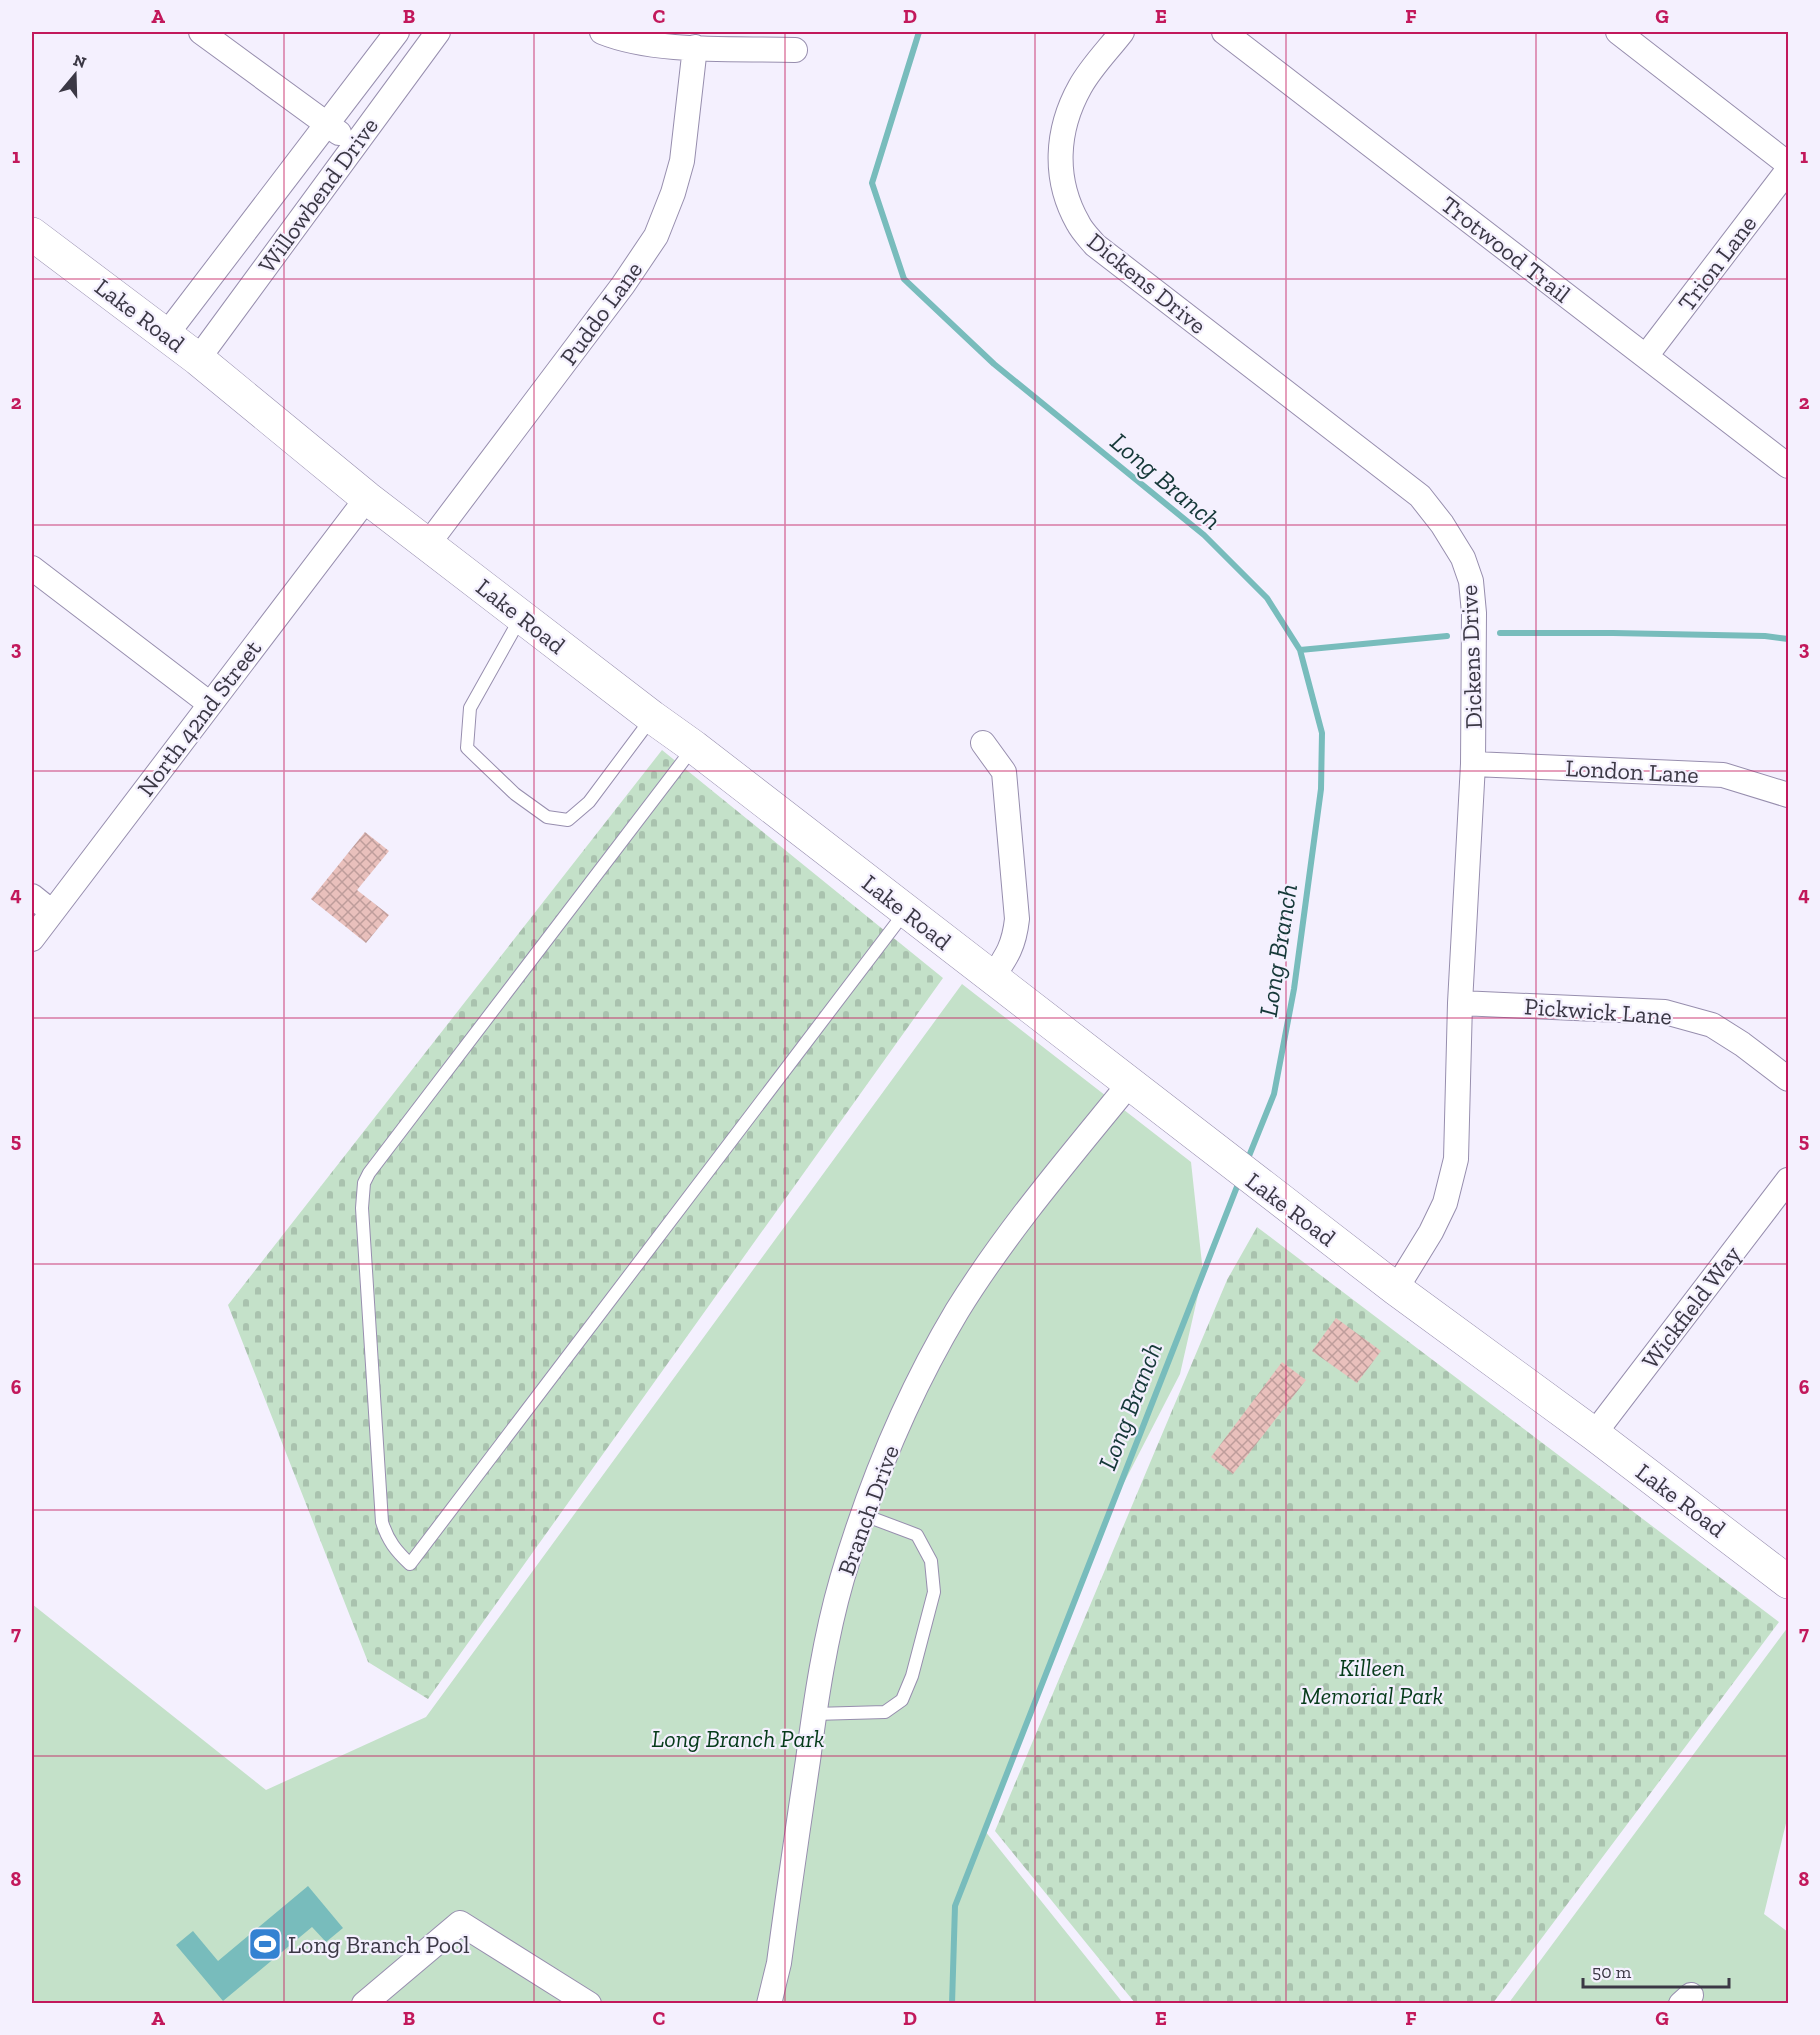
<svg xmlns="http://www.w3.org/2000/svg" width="1820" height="2035" font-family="'Zilla Slab',serif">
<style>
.cemetery{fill:url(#cemetery-stones)}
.green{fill:#c4e1c9}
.water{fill:#78bcbc}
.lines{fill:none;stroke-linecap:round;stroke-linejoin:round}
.stream{stroke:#78bcbc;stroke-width:6}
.building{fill:url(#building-cross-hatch)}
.lane-casing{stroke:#978eae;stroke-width:14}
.street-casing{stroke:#978eae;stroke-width:26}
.secondary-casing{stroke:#978eae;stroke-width:34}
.lane{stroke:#fff;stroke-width:12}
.street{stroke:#fff;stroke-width:24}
.secondary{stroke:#fff;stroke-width:33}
.grid{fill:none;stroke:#c2185b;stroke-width:1.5;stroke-opacity:0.55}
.labels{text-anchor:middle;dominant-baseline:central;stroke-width:4.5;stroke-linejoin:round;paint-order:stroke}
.street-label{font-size:24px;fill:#3b3845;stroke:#f4f0fe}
.park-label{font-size:24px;font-style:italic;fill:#063b1a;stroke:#f4f0fe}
.poi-label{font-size:24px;fill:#3b3845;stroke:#f4f0fe;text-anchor:start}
.water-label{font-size:26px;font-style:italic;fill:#153838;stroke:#f4f0fe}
.neatline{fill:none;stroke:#c2185b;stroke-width:2}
.grid-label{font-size:20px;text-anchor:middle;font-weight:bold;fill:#c2185b}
</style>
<defs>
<pattern id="cemetery-stones" width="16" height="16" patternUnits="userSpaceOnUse" patternTransform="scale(1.5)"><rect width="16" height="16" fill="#c4e1c9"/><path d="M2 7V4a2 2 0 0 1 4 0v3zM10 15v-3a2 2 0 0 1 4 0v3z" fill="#a9c2ae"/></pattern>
<pattern id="building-cross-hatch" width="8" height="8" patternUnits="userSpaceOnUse" patternTransform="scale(1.5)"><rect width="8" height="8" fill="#e9c0bc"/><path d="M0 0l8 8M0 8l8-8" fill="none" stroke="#be9d9b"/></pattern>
</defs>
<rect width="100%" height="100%" fill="#f4f0fe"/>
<path class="cemetery" d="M662,750L943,978L428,1699L368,1662L228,1305Z
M1257,1227L1779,1622L1493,2003H1135L995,1831L1227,1280Z"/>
<path class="green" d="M962,984L1191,1162L1203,1273L1180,1374L1114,1502L985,1831L1123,2003H32V1604L266,1790L426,1717Z
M1788,1627V1815L1764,1914L1788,1932V2003L1508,2004Z"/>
<path class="water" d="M308,1886L343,1928L326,1942L312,1927L223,2001L176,1945L193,1931L218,1961Z"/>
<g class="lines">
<path class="stream" d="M919,32L872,183L904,279L994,364L1204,535L1267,598L1300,650L1322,733L1321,789L1294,989L1274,1094L1247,1161
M1500,633H1613L1765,636L1788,639
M1300,650L1447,636
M952,2004L955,1906L1240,1179"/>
</g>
<path class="building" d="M365,832L389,851L357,890L389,915L366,943L311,899Z
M1336,1318L1381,1351L1357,1383L1312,1351Z
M1282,1362L1306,1380L1233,1474L1211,1457Z"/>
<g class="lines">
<defs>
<path id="lane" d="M521,617L470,708L467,748L515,794L547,817L568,820L589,802L651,719
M693,748L369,1173L364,1183L362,1208L382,1522C388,1541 396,1551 410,1564L905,912
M814,1714L885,1712L902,1700L912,1676L934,1592L931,1561L917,1535L864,1515"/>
<path id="street" d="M201,32L339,133
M602,32C657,54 736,48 795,50
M1122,32C1109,49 1091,67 1080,87C1056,130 1053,179 1078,223C1082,231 1089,238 1095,245L1420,496L1442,524L1463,558L1471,581L1474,613L1473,764L1460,1003L1456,1159L1445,1203L1431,1232L1396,1289
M1224,32L1788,466
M1618,32L1788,164
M166,335L397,32
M1646,356L1788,170
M198,359L438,32
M428,544L623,285L656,236L673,193L682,161L695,47
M32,568L210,704
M983,743L1004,772L1017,919C1014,946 1007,956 992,978
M1473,764L1723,775L1788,795
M32,896L52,912
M32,939L367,498
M1460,1003L1665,1012L1712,1025L1742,1044L1788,1079
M1594,1434L1788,1180
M364,2004L460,1923L589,2004
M769,2004L779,1963C788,1895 798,1828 808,1760C816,1699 825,1638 842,1579C869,1487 908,1393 957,1311C1007,1230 1070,1157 1130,1083
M1681,2004L1691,1995"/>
<path id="secondary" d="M32,234L198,359L367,498L652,717L694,747L1396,1289L1594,1434L1788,1582"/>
</defs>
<use href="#lane" class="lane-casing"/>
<use href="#street" class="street-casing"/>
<use href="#secondary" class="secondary-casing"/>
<use href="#lane" class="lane"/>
<use href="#street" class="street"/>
<use href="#secondary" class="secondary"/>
</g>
<path class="grid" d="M284,32V2004M534,32V2004M785,32V2004M1035,32V2004M1286,32V2004M1536,32V2004M32,279H1788M32,525H1788M32,771H1788M32,1018H1788M32,1264H1788M32,1510H1788M32,1756H1788"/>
<defs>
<symbol id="stadium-square" viewBox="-11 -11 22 22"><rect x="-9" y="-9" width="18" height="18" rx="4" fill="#3382d2" stroke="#f4f0fe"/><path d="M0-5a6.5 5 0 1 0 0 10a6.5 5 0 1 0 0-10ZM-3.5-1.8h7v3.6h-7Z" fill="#fff"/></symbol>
</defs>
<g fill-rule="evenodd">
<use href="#stadium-square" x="246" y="1925" width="38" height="38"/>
</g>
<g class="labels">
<g class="street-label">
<text transform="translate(318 195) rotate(-54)">Willowbend Drive</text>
<text transform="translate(1506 249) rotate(38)">Trotwood Trail</text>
<text transform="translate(1717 263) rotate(-53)">Trion Lane</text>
<text transform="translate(1147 283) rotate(39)">Dickens Drive</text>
<text transform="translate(601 313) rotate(-54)">Puddo Lane</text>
<text transform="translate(140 315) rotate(37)">Lake Road</text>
<text transform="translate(521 616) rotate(38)">Lake Road</text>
<text transform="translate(1471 657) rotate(-92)">Dickens Drive</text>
<text transform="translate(199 718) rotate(-53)">North 42nd Street</text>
<text transform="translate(1632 771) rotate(3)">London Lane</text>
<text transform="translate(907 912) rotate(38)">Lake Road</text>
<text transform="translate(1598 1011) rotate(4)">Pickwick Lane</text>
<text transform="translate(1291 1209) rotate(37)">Lake Road</text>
<text transform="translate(1691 1307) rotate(-53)">Wickfield Way</text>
<text transform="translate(1681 1500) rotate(37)">Lake Road</text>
<text transform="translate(868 1510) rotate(-70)">Branch Drive</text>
</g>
<g class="park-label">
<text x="1372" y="1667">Killeen<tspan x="1372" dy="28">Memorial Park</tspan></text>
<text x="738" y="1738">Long Branch Park</text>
</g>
<g class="poi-label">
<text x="288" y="1944">Long Branch Pool</text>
</g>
<g class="water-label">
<text transform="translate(1166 481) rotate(40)">Long Branch</text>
<text transform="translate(1278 950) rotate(-81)">Long Branch</text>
<text transform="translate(1130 1406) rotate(-69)">Long Branch</text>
</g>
</g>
<rect width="1820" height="2035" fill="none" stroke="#f4f0fe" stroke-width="66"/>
<g transform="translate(75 75) rotate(19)" stroke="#f4f0fe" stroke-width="4.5" paint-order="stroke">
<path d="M0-4.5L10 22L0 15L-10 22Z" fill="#3b3845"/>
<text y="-9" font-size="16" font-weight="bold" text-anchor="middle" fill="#3b3845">N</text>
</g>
<path d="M1583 1978v9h146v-9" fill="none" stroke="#3b3845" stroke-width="3"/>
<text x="1592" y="1978" font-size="18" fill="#3b3845" stroke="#f4f0fe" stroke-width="4.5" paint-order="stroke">50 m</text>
<rect x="33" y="33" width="1754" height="1969" class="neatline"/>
<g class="grid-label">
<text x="158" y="23">A</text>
<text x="409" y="23">B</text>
<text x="659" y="23">C</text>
<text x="910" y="23">D</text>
<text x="1161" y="23">E</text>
<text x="1411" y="23">F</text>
<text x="1662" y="23">G</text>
<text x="16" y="163">1</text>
<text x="1804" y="163">1</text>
<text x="16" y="409">2</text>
<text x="1804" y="409">2</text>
<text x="16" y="655">3</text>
<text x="1804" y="655">3</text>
<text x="16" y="901">4</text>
<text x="1804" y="901">4</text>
<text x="16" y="1147">5</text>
<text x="1804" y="1147">5</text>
<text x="16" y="1394">6</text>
<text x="1804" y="1394">6</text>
<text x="16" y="1640">7</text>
<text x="1804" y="1640">7</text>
<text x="16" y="1886">8</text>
<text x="1804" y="1886">8</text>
<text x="158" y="2025">A</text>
<text x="409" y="2025">B</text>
<text x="659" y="2025">C</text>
<text x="910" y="2025">D</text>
<text x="1161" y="2025">E</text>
<text x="1411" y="2025">F</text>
<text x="1662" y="2025">G</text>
</g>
</svg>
